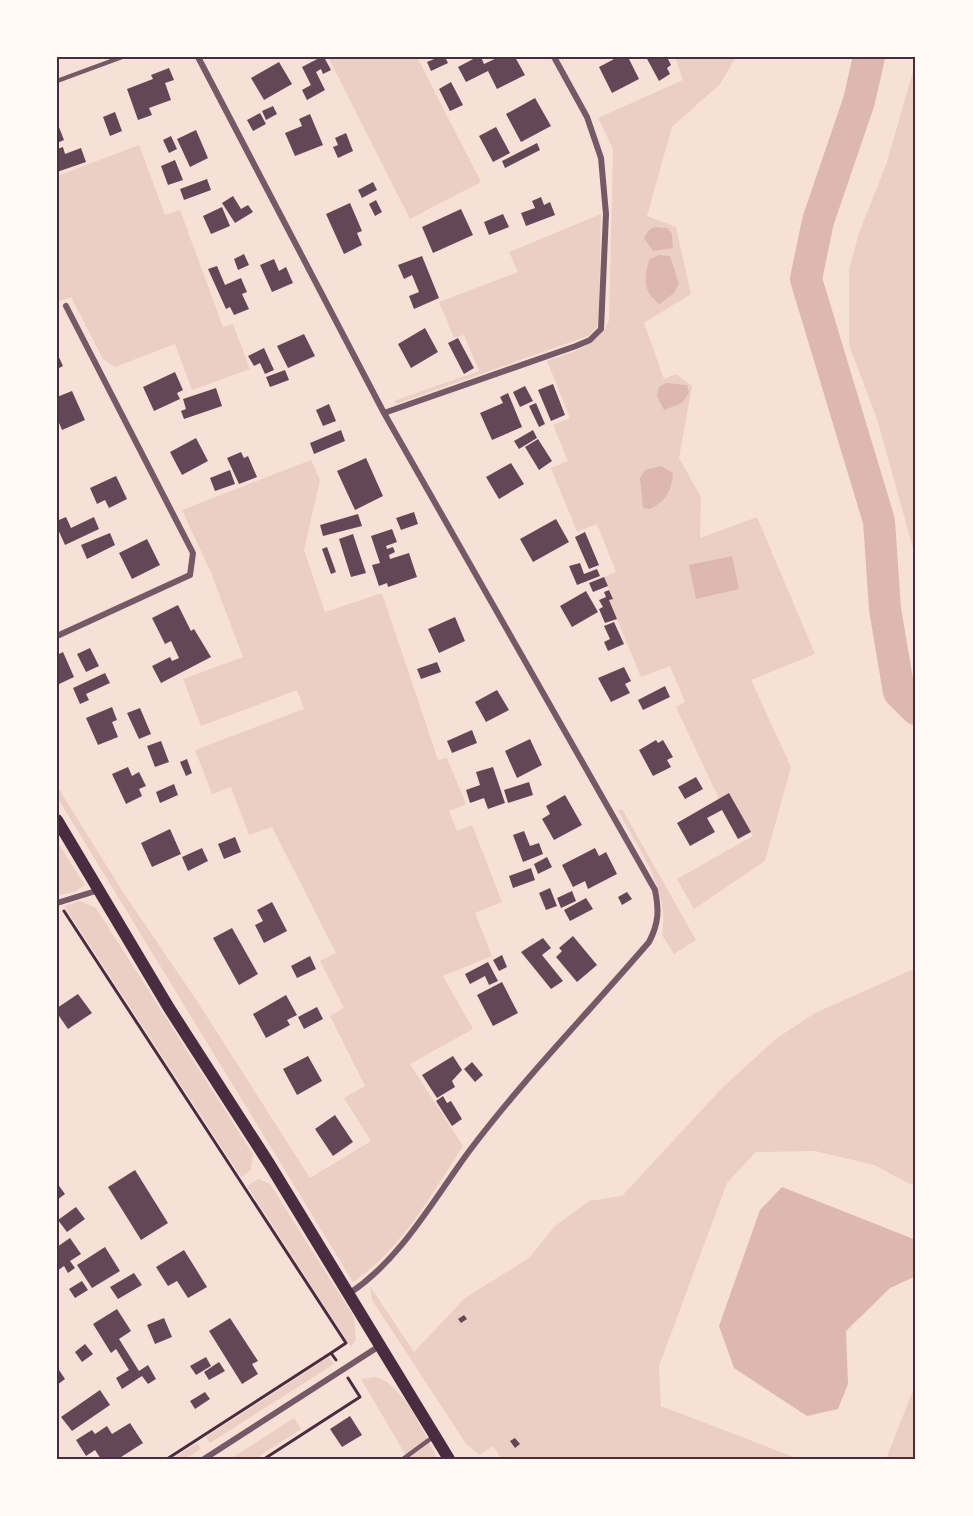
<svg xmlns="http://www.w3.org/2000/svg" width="973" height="1516" font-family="Mulish,sans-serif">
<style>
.green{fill:#ebcfc5}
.water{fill:#dcb8b0}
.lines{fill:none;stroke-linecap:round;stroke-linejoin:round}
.river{stroke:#dcb8b0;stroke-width:32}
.building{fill:#644757}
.path{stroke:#4a2c40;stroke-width:3}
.service{stroke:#755966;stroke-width:4.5}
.minor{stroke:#755966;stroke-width:6}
.secondary{stroke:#4a2c40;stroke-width:12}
.neatline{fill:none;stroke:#4a2c40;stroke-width:2}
</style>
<rect width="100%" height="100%" fill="#f7e1d7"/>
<path class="green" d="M328,57H417L481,182L410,219Z
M675,57H736L720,84L672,127L647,216L676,227L691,294L644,323L664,379L676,374L692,386L679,458L701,497L700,538L757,517L815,654L751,680L791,767L765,861L694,909L677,879L753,836L730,794L719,799L676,707L685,702L670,666L641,677L609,600L613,598L604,577L616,572L597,524L577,532L551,468L568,461L553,425L570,418L547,361C572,352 598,347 609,320L613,149L598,118L683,80Z
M916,61V559L877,419L849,345V270L859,233L887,162Z
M139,145L165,215L180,210L223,327L233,324L250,369L192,390L175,344L115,367L103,359L71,297L57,302V176Z
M601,214L599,316L597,327L588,336L396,404L394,401L479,371L464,335L454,338L439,302L518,272L509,252Z
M311,460L320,480L304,550L325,612L382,593L438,760L447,758L466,804L449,811L457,831L472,825L502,902L475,913L492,956L443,976L473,1029L410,1064L463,1146C432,1194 401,1250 353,1282L57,797V786L121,889L201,1007L310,1178L371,1141L344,1098L365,1086L330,1016L344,1008L320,961L336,953L272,827L249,835L231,787L212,794L195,750L304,709L297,690L201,726L183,679L243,657L211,573L182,510Z
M622,809L696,940L674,954L662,935C670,890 639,850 618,811Z
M57,841L85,885L76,891L58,896Z
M80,901L96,908L253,1154L251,1170L241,1177L64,906Z
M916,968V1187L874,1165L815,1151L756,1152L727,1183L659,1366L661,1406L799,1459H501L493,1446L479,1455L466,1444L372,1300L370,1286L414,1352L465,1298L529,1258L555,1226L589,1201L622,1196L723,1087L777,1038L815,1013Z
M258,1179L270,1184L354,1317L356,1340L351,1347L247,1186Z
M329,1357L334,1364L210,1443L206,1437Z
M376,1377C404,1385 424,1434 438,1459H408L361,1379Z
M916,1383V1459H886Z
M294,1418L301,1429L255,1459H230Z
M197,1443L201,1449L186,1459H172Z"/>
<path class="water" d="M654,227L667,228L672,234L673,248L653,251L644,238L648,231Z
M659,255L670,256L679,284L674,293L660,304C643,294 643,275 650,259Z
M666,383L687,385L689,393L682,403L664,410L657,396L659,387Z
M661,466L673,473C671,492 667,500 650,509L643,508L640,478L645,470Z
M732,556L739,589L696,599L689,565Z
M782,1187L916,1240V1276L890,1288L846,1331L848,1384L838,1409L807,1416L734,1368L719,1326L760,1210Z"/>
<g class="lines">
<path class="river" d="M869,57L859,101L818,221L806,279L879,521L885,609L899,692L916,709"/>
</g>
<path class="building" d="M321,57H324L331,70L323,74L321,69L316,72L325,90L307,100L302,90L311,85L302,67Z
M439,57H445L448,63L431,71L427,62Z
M477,57H481L484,64L499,57H515L525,75L497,89L488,71L466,82L458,67Z
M618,57H628L639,79L612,93L599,67Z
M646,57H667L671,65L667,68L670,74L659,81Z
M279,62L292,84L264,100L251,78Z
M169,68L174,80L165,83L171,100L149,108L152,115L138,120L127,89L153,79L151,75Z
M451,82L463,105L450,111L439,89Z
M535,98L551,126L521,142L506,114Z
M273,106L277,114L266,120L262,111Z
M115,112L122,131L110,136L103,117Z
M260,113L266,124L253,131L247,120Z
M310,114L323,145L295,156L285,133L302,126L299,119Z
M57,122L64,140L57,143Z
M496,127L510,153L493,162L479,136Z
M196,130L208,158L190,167L177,139Z
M346,133L353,151L338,158L333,147L338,145L335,138Z
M171,136L177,149L169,153L163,140Z
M537,143L540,150L505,168L502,161Z
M63,147L65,154L81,148L86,162L57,172V149Z
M175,160L183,180L168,185L161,166Z
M207,179L211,190L184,200L180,189Z
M373,182L377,190L362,198L358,190Z
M233,196L241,209L248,205L253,212L235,223L222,203Z
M541,197L544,205L550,202L555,215L526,226L521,213L535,208L532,201Z
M376,200L382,212L375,216L369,204Z
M350,203L362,231L357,233L362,245L344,254L326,214Z
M222,207L230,226L211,234L203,216Z
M461,209L473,235L433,253L422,227Z
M503,214L509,227L489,235L484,222Z
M244,254L249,265L238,270L234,259Z
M422,256L439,298L414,309L409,296L419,292L412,275L404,279L398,265Z
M274,259L279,271L286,267L293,283L272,292L260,265Z
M217,266L225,285L241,278L247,292L242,294L249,309L234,315L230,307L226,309L208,269Z
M425,328L438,352L411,368L398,344Z
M304,334L315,356L288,368L277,346Z
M458,338L474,368L464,374L448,343Z
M264,348L274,370L265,374L260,363L254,366L248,356Z
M57,353L63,366L57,369Z
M285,370L289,380L270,387L266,377Z
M175,372L183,390L177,393L180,399L154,411L143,387Z
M553,384L565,415L551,421L538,390Z
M525,386L533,401L520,407L513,392Z
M216,388L222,406L184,419L181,411L186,409L183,399Z
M72,391L85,420L62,430L57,418V397Z
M508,393L522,427L492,440L480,413L503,403L500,397Z
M536,403L545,424L539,427L529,406Z
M329,404L336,421L323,426L316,410Z
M341,430L345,441L314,454L310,443Z
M533,430L537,438L519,449L514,441Z
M196,438L208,461L182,475L170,452Z
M538,439L552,461L539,470L525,447Z
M241,452L244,458L248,456L257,477L239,484L227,458Z
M366,458L383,496L355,510L337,471Z
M511,463L524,484L499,499L486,477Z
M230,470L235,484L215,491L210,478Z
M116,476L127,499L109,508L105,500L97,504L90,488Z
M414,512L418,524L401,530L396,518Z
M358,514L362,526L323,536L320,525Z
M57,516L59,520L66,517L71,528L94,517L99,529L65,545L57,527Z
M556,519L569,542L533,562L520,539Z
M392,529L397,542L386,546L387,549L393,547L395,552L389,555L390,559L409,553L417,577L388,587L387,583L379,586L372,565L380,563L371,536Z
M585,532L599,565L589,569L575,537Z
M110,533L115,545L87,559L81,545Z
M353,534L366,573L351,577L339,539Z
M147,539L160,565L132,579L119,553Z
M327,547L336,572L331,574L322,549Z
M580,563L584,574L597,569L600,576L577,585L569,566Z
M604,577L608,586L593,592L589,583Z
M609,590L613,599L609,600L617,619L605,623L599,609L603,607L599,600L606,597L604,592Z
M586,591L598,612L572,627L560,606Z
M178,605L191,631L194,629L211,657L161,683L152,666L170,657L172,661L179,658L171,641L165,644L152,618Z
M455,617L465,641L439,653L428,629Z
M614,622L624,644L608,651L604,642L610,639L604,626Z
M90,648L99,666L86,672L77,654Z
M63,652L74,677L57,685V655Z
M437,662L441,672L421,679L417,669Z
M624,667L631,681L625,684L630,693L611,702L598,678Z
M105,673L110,683L86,694L89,700L80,704L73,688Z
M665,686L670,697L643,710L638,700Z
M497,690L509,710L486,722L475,702Z
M112,707L117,720L112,722L118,737L98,745L86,718Z
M140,708L151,734L139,739L127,713Z
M472,730L477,743L452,753L447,741Z
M530,739L542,765L517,778L505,751Z
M656,740L658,743L663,740L673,757L667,760L671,767L653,776L639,750Z
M161,741L169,762L155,767L147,746Z
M187,759L192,773L186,776L180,762Z
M128,767L132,776L139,772L146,786L139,789L142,796L126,804L112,774Z
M493,767L505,803L488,809L484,798L470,803L466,790L480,785L476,772Z
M696,777L703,789L685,799L678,787Z
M529,782L533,795L508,803L504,790Z
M174,784L178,795L160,803L156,792Z
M729,793L751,832L738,839L722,810L707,818L715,832L690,846L677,823Z
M565,795L582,825L554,840L542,819L550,814L546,806Z
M170,829L181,854L152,867L141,843Z
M524,831L530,846L539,843L543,854L523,862L513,835Z
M235,837L241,852L224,859L218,844Z
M202,848L208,861L188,871L182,857Z
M595,848L599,856L606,852L617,874L588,889L585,881L573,887L562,865Z
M547,857L552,867L538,874L534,864Z
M531,868L535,880L513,888L509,876Z
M550,888L557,906L546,910L539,893Z
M572,891L576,901L561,908L557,898Z
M627,892L632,899L622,905L618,897Z
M586,898L593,909L570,921L564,910Z
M272,902L287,931L264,943L255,925L263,921L257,910Z
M232,928L258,974L239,985L213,938Z
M573,936L597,965L577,982L556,957L562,951L559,948Z
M543,938L551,948L542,955L563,981L551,989L521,952Z
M502,955L507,967L499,971L493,960Z
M310,956L316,969L297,978L291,966Z
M488,962L498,981L489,985L485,976L470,984L465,974Z
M502,982L518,1013L493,1026L477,995Z
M78,994L92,1013L68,1029L57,1013V1008Z
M286,995L297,1015L287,1020L290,1025L266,1038L253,1014Z
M317,1007L323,1019L304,1029L298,1017Z
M308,1056L322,1081L297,1095L283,1069Z
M453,1056L462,1070L452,1081L455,1087L437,1098L422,1075Z
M472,1062L483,1075L475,1082L464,1069Z
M443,1096L447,1103L451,1101L462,1119L452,1126L436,1101Z
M335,1115L353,1142L333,1156L315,1129Z
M135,1170L168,1223L141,1240L108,1187Z
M57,1183L65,1194L57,1200Z
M76,1207L85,1219L67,1232L58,1220Z
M70,1238L81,1254L70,1261L75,1268L68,1273L64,1266L57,1271V1247Z
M105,1247L120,1271L92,1288L77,1265Z
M184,1250L207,1287L188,1298L177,1281L168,1286L156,1267Z
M134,1273L142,1285L118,1299L110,1287Z
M82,1281L88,1290L75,1298L69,1289Z
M117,1309L131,1331L119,1339L139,1371L148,1365L156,1379L148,1384L142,1376L122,1389L116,1378L129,1370L116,1349L111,1353L93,1324Z
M464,1315L467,1319L461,1323L458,1319Z
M164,1318L172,1337L155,1344L147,1325Z
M230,1318L258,1361L252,1364L258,1374L242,1384L209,1331Z
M85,1344L93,1354L82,1362L75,1352Z
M206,1357L211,1366L196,1375L190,1366Z
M219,1362L225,1371L209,1380L204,1372Z
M57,1367L65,1379L57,1385Z
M100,1390L110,1405L72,1431L61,1417Z
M205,1392L210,1399L195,1409L190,1401Z
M350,1416L362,1435L342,1447L330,1429Z
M130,1423L143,1443L118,1459H101L95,1450L86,1456L76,1440L92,1430L95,1434L107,1426L112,1434Z
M515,1438L520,1444L515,1448L510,1441Z"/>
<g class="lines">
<path class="path" d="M64,911L346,1343L331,1353L336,1360
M167,1459L331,1353
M264,1459L360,1397L348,1378"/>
<path class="service" d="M57,81L122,57
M403,1459L433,1437"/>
<path class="minor" d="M198,57L384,413L655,890C659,910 659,923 649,942C590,1011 525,1077 470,1150C433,1200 402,1258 350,1293
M384,413L576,346L590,340L601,329L606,214L601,158L587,117L554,57
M57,636L190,575L193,553L66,306
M57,903L99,890
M204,1459L381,1345"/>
<path class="secondary" d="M57,820L169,1008L270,1165L449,1459"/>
</g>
<rect width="973" height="1516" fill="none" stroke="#fffaf5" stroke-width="117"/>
<rect x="58" y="58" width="856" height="1400" class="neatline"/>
</svg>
